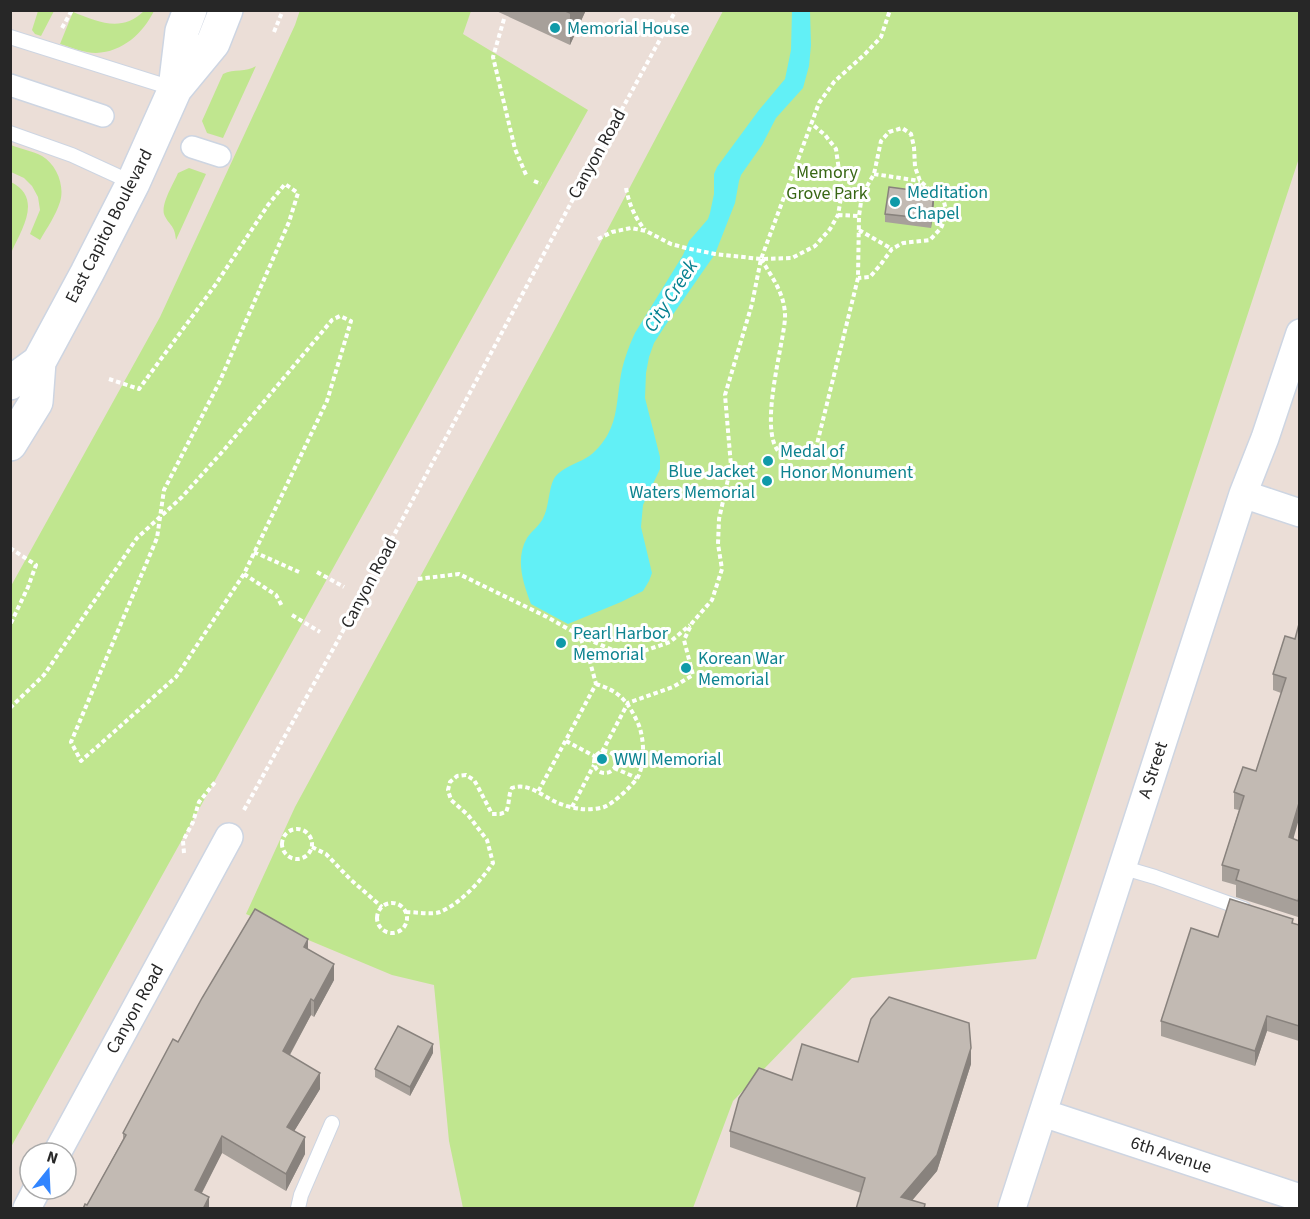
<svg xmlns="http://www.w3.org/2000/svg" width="1310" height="1219" font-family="'Source Sans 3',sans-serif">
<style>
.green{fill:#c0e68f}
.water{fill:#62f0f6}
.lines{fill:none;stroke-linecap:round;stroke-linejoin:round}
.service-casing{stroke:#cdd5e2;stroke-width:16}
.pedestrian-casing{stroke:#cdd5e2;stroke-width:24}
.minor-casing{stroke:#cdd5e2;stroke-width:30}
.tertiary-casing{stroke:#cdd5e2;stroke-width:36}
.path{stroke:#fff;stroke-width:4;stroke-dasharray:4.5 3;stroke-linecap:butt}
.service{stroke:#fff;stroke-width:14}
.pedestrian{stroke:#fff;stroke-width:21}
.minor{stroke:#fff;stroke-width:27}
.tertiary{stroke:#fff;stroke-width:33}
.wall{fill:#a7a09a}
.shaded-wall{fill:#88827d}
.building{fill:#c2bab3;stroke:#88827d;stroke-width:1.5}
.culture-dot{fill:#0f9aa8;stroke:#fff;stroke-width:2}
.labels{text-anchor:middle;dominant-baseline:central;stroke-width:6;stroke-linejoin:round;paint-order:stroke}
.culture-label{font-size:18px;fill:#0d838f;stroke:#fff;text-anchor:start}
.street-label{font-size:18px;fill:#272727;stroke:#fff}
.park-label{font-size:18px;fill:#386714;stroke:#fff}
.water-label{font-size:20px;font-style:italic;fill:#058090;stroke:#fff}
</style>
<rect width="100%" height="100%" fill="#ebded7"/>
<path class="green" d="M300,10L471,11L463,34L588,110L11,1147V586L160,317L295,25Z
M38,11H54L41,36L35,34L32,30Z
M144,11H154C143,33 123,52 96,53C84,53 71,47 60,44L73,12C99,22 121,33 144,11Z
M723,11H1299V158L1036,959L852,978L733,1101L693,1208H463L449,1141L434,985L392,975L246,914L295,807L555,329Z
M256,66L223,138L207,133L202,121L223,74C234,68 246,73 256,66Z
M11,145C21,149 33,151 42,156C57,165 65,186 60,202C56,215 47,228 40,240L30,234L40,210L38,197L32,186L24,178L11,172Z
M189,168L206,174L176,240C175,224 168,225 164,214C161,203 174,183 178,173Z
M11,182C43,198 22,229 11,253Z"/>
<path class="water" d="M792,11H810L811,45L809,66L803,88L776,118L762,145L741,175L739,181L735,203L715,254L665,326L654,343L649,357L646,373L645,398L660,457V469L643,505L641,527L652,573L649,581L643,591L621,602L568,624L531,604C523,583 515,559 527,538C532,530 541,525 544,516C549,506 549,485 555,477C563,467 576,464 586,458C595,453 603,443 608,434C617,418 617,399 620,381C622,365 628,348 635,333L683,255L689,241L708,219L710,213L714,194V174L717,167L759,110L785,79L791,50Z"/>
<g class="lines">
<defs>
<path id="service" d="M10,37L175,89
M10,133L72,155L133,183
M1121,867L1155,877L1244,909
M298,1208L301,1195L332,1123"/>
<path id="pedestrian" d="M10,85L103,116
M192,147L220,156"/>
<path id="minor" d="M1243,494L1300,513
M1043,1113L1300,1198
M57,1153L229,837
M27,1208L37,1189
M1012,1208L1243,494L1265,438L1300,333"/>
<path id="tertiary" d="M175,89L182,31L190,10
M10,383L39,362
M10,444L36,402L39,362L87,273L133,183L175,89L213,43L226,10"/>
</defs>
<use href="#service" class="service-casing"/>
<use href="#pedestrian" class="pedestrian-casing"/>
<use href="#minor" class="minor-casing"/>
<use href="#tertiary" class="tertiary-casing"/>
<path class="path" d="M504,19L493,57L515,149L527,177
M62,28L72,10
M274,32L283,10
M874,174L920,181
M534,181L541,184
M626,188C629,204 635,218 645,230
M842,192L862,195
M838,215L859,216
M859,230L892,249
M598,239L612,232L631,228L646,231L671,244L686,248L715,254L761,259L792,258L815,246L830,229L838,215L842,192L836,149L825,135L812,124
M761,259C772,277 784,293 785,314C787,339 744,468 799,457C808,456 811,451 817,444L858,278L859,216L862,195L874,174L881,141L889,132L902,128L911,134L914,147L915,167L920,181L944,202L947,214L941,228L930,240L903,243L892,249L881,264L870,277L858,278
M10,548L36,565L28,587L10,625
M254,552L299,572
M317,572L344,587
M244,574L276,595L282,606
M418,579L459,574L547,617L579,635L589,658L596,684L538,792
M292,615L320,632
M580,636L613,650L638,653L670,642L690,625
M10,708L44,675L137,538L182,497L223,451L332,320L340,316L351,321L327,401L244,574L176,677L81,761L71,742L157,538L164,490L219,383L289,222L298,193L285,184L268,205L216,284L139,389L109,379
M566,741L596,757
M594 762a11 11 0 1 1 22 0a11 11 0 1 1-22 0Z
M602,752L628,703L673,687L693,675L684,640L692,623L712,600L722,569L718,544L719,519L731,466L725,395L752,304L761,259L819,103L834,82L865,54L881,37L890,10
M614,768L637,778
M572,807L594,765
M244,810L337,642L572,201L676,10
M282 844a15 15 0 1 1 30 0a15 15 0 1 1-30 0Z
M312,847L326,854L350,879L382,907
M184,853L183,841L193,822L199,802L216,781
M377 918a15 15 0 1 1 30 0a15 15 0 1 1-30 0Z
M406,912C416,912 431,915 440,912C461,903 480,882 493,863L487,840L468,815L451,800L448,790L450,782L457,776L466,775L474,780L478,787L492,814H500L506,812C510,803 508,795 512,788C529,782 543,797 558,803C565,806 574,808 581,809C587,810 598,809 604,807C613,804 633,785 638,777C646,761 644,733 636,719C626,699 618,691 596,684"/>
<use href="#service" class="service"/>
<use href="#pedestrian" class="pedestrian"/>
<use href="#minor" class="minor"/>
<use href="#tertiary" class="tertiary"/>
</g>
<path class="wall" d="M494,10H586L570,45Z
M934,202L931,228L885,222V214Z
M1285,636L1294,839L1299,841L1298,917L1236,897V885L1222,881V865L1239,810L1234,809V792L1256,771L1281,693L1273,690V674Z
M1293,923L1299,925V1041L1267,1031L1255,1066L1161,1036V1021L1218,937Z
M308,949L334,980L314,1017L311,1015L290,1055L320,1089L294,1131L305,1154L286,1191L222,1153L202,1193L209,1209L87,1205L123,1139V1133Z
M433,1053L410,1096L375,1077V1069Z
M858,1062L971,1064L937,1171L912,1200L925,1209L861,1193L730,1147V1131L792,1080Z"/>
<path class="shaded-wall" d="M571,10H586L570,45V13Z
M934,193V202L931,228V219Z
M1299,803V819L1289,854V837Z
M1299,897V914L1298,917V901Z
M308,939V956L304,947Z
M334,964V980L314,1017V1001Z
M311,999V1015L283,1067V1051Z
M1267,1016V1031L1255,1066V1051Z
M433,1044V1053L410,1096V1087Z
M971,1048V1064L937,1171L905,1209L901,1197Z
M320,1073V1089L287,1143V1127Z
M222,1136V1153L195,1206V1190Z
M305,1137V1154L286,1191V1174Z
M209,1197V1209H203Z"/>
<path class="building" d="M563,10H571L570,13Z
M889,187L934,193L931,219L885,214Z
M1299,624V803L1289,837L1299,841V897L1298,901L1236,880L1239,870L1222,865L1244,796L1234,792L1243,767L1256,771L1286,678L1273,674L1285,636L1295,639Z
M1230,899L1293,919L1292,923L1299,925V1026L1267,1016L1255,1051L1161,1021L1191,928L1218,937Z
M255,909L308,939L304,947L334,964L314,1001L311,999L283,1051L320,1073L287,1127L305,1137L286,1174L222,1136L195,1190L209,1197L203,1209H83L85,1204L87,1205L126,1135L123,1133L173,1039L178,1042L202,998Z
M889,997L969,1023L971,1048L937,1155L901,1197L925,1204L924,1209H856L865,1178L730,1131L739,1098L759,1068L792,1080L802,1044L858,1062L871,1019Z
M398,1026L433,1044L410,1087L375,1069Z"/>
<g class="culture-dot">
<circle cx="555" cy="28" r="6"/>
<circle cx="895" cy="202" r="6"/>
<circle cx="768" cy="461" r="6"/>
<circle cx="767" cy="481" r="6"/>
<circle cx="561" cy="643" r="6"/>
<circle cx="686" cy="668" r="6"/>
<circle cx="602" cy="759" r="6"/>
</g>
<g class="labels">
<g class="culture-label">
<text x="567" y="28">Memorial House</text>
<text x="907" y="192">Meditation<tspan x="907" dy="21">Chapel</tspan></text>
<text x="780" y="451">Medal of<tspan x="780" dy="21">Honor Monument</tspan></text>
<text x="755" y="471" text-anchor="end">Blue Jacket<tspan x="755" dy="21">Waters Memorial</tspan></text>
<text x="573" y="633">Pearl Harbor<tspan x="573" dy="21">Memorial</tspan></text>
<text x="698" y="658">Korean War<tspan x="698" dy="21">Memorial</tspan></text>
<text x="614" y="759">WWI Memorial</text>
</g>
<g class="street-label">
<text transform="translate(597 154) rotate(-61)">Canyon Road</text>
<text transform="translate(109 226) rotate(-63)">East Capitol Boulevard</text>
<text transform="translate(369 583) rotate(-62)">Canyon Road</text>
<text transform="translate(1153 770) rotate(-72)">A Street</text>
<text transform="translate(135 1009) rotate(-61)">Canyon Road</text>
<text transform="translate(1171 1155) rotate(18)">6th Avenue</text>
</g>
<g class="park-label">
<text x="827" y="172">Memory<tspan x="827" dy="21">Grove Park</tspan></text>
</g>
<g class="water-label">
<text transform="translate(671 296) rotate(-57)">City Creek</text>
</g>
</g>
<rect width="1310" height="1219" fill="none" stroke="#272727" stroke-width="24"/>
<g transform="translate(48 1171) rotate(18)"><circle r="28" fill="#ffffff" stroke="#a9a9a9" stroke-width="1.5"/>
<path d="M0-4.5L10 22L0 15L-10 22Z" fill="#3185ff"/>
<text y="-9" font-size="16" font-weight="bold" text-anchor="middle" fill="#272727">N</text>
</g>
</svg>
